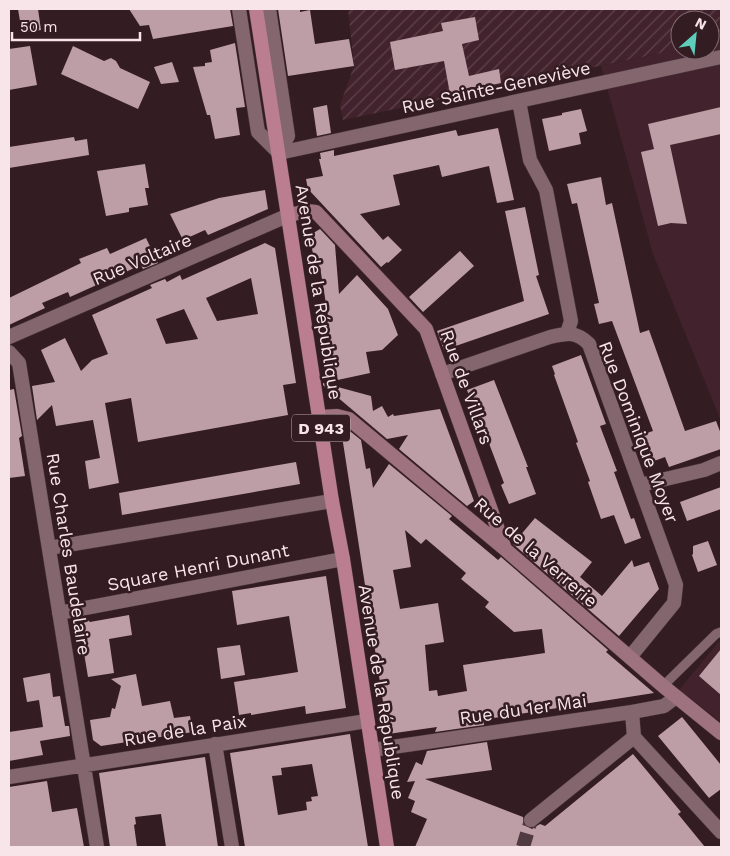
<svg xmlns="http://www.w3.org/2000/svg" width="730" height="856" font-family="'Work Sans',sans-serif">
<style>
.built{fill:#42232d}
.industrial{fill:url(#industrial-furrows)}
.building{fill:#be9ea6;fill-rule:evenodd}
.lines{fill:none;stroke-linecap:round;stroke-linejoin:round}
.minor-tunnel{stroke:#513a41;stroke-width:14;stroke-dasharray:14 7;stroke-linecap:butt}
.service-casing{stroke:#4b373e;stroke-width:10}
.minor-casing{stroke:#4b373e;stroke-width:15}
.secondary-casing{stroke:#4b373e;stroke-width:15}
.primary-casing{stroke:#4b373e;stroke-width:15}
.service{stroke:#83666e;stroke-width:9}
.minor{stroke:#83666e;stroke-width:14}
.secondary{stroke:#9f727f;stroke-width:14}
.primary{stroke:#bb7e90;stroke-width:14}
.labels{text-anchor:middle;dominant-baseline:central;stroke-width:5;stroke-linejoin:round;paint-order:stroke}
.shield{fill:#341c23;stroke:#bca9ae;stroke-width:1}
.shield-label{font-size:16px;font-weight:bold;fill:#f7e5ea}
.street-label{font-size:18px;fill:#f7e5ea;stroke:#341c23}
</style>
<defs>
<pattern id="industrial-furrows" width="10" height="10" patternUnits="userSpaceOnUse" patternTransform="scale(1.25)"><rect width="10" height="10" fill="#42232d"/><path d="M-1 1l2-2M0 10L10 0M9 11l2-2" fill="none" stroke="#5e434c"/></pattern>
</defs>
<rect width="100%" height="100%" fill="#341c23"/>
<path class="built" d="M721,40V421L653,254L601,66L680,49V50H710V42Z
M721,639V722L679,690Z"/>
<path class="industrial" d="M348,9H721V40L710,42V20H680V49L343,120L340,105L354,66Z"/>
<path class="building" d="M18,9H38L41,30L22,33Z
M129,9H230L233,26L153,39L149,25L140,26Z
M278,9H300V12L310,10L315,44L349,39L354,66L288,76Z
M475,17L479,40L462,44L469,76L499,69L501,83L450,94L444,61L395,70L390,42L443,31L441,23Z
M235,43L245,107L236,108L240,135L215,139L210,115H207L193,67L205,66V63L212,62L210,50Z
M30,46L37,85L9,90V49Z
M73,46L104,61L111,58L116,61L120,68L150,82L138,109L61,74Z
M172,62L179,82L161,84L154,67Z
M327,105L331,133L317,136L313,108Z
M721,107V134L670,145L687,224L671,223L658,226L641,152L654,149L648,124Z
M581,109L587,131L579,133L581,144L549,151L542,119L562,115V113Z
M498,128L514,200L497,203L489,166L442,177L439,165L393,175L400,205L360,214L383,240L388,236L402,250L388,263L387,262L381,267L308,189L306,179L323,176L319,159H321L320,153L334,150V156L456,130L458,136Z
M74,137L75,141L87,139L89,155L9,168V147Z
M145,164L149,188H145L148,205L129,208V212L106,216L97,171Z
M601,177L606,205L612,203L640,333L649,330L685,431L716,421L721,434V449L669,467L665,457L646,464L637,436L653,431L612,321L599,324L594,304L599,303L577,203L572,204L567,184Z
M265,190L268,209L208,235L205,230L183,240L170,214L219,198Z
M525,207L539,275L536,276L549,314L444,350L437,331L524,301L505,211Z
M320,229L335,245L339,294L357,275L388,309L398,335L382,350L366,352L370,373L333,381L323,316H328L320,267L315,268L310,235Z
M146,238L158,263L143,269L141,265L70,297L68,292L42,303L45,308L9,325V298L81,263L79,259L107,248L110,254Z
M265,243L275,248L296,383L283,385L288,415L138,442L131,398L105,403L119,483L89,489L85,461L100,458L93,420L56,426L52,405L37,420L32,386L55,382L41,350L65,338L81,371L92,360L108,354L92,315L152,288L150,285L165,279L167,282L180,275L182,280ZM251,278L258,314L217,321L206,298ZM184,309L198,339L166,344L156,319Z
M460,251L474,266L423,312L409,297Z
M581,355L606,424L600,426L617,471L614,472L631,519L634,518L641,538L625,544L614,515L601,519L588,482L590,481L576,443L578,442L554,375L555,374L552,366Z
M494,380L528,467H526L536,494L509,504L501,485L504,483L476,409H474L467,390Z
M323,383L371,396L373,411L382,406L388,417L393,414L394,416L440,409L474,501L467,506L399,449L408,435L387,439L323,385Z
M14,389L22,436L19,438L25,476L9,478V390Z
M351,432L361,440L366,469L370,468L373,488L389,464L452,516L449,519L498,560L501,557L608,650L606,652L654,693L487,719L484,720V725L435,732L437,727L388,734L342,436ZM405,530L421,544L426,539L466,573L461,579L489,602L485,607L514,632L542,629L545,653L463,665L467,691L438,696L437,690L429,691L425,645L444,642L438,603L400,609L393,570L411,567Z
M296,462L300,484L122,515L119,493Z
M721,487V509L687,521L680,502Z
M535,518L592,562L580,577L602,596L632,560L634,567L649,562L659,589L619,636L513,544Z
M708,541L717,565L698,572L692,555L693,554V546Z
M326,576L346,708L306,714L305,706L251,715V713L239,715L234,682L298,672L289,616L237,625L232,591Z
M129,615L132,635L109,639L114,673L88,677L81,635L78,631L87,619L90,622Z
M240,645L245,675L221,679L217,648Z
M721,649V695L699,676Z
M50,673L53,697L60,696L65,726H69L70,736L40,741L43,755L9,761V732L43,727L39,700L27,702L23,678Z
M136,674L142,706L170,701L174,718L190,716L193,732L101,746L93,740L90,720L110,717L112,708L115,709L121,686L111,679Z
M682,717L721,765V789L709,798L658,736Z
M350,734L368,847H245L230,753ZM312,764L318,796L311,797L312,801L306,802L307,810L278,815L272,776L282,775L281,768Z
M487,742L492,770L425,779L523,817L524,825L532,829L540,824L545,826L633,754L681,812L678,814L705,847H415L427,819L411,812L415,801L408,798L415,781L407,782L416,762L422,765L427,751Z
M205,757L218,847H166L161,814L135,817L136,824L134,825L137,847H110L99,773Z
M47,781L52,812L77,808L84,847H9V787Z"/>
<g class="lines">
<path class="minor-tunnel" d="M523,847L531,820"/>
<defs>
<path id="service" d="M663,686L716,634L721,632"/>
<path id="minor" d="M239,9L258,132L279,153
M269,9L288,136L279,153
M519,101L530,160L546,190L571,321L567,333
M279,153L721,57
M9,337L289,215
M9,352L19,363L97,847
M442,374L550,337C567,333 576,331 589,344L676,585L674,603L630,657
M640,485L704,470L721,463
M49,548L332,501
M59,613L343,559
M632,712L634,737
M634,737L721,832
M215,744L232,847
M372,750L632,712L664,706L676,697
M9,777L367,721
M531,820L634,737"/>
<path id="secondary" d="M289,215L307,211L316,212L426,329L505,549
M319,417L337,416L349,419L506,550L663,686L721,733"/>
<path id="primary" d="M256,9L332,501L343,559L387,847"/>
</defs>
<use href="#service" class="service-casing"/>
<use href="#minor" class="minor-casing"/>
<use href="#secondary" class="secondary-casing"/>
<use href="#primary" class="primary-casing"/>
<use href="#service" class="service"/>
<use href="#minor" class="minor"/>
<use href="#secondary" class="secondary"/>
<use href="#primary" class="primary"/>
</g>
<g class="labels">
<rect class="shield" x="292" y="414.5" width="58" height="27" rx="4"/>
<g class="shield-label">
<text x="321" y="428">D 943</text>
</g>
<g class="street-label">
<text transform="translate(496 87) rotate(-12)">Rue Sainte-Geneviève</text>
<text transform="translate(142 259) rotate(-23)">Rue Voltaire</text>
<text transform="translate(319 292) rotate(81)">Avenue de la République</text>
<text transform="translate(467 387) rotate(70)">Rue de Villars</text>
<text transform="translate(639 432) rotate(69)">Rue Dominique Moyer</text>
<text transform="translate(536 552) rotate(41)">Rue de la Verrerie</text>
<text transform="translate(69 554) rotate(81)">Rue Charles Baudelaire</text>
<text transform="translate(198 567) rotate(-11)">Square Henri Dunant</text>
<text transform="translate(382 692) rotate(81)">Avenue de la République</text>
<text transform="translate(523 709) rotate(-8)">Rue du 1er Mai</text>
<text transform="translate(185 730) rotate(-9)">Rue de la Paix</text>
</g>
</g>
<rect width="730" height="856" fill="none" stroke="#f7e5ea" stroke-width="20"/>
<g transform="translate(695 35) rotate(27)"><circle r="24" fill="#341c23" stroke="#826c73"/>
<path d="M0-4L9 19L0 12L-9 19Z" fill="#5cceba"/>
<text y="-8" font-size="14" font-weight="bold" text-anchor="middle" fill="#f7e5ea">N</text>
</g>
<path d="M12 32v8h128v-8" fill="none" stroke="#f7e5ea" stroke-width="2.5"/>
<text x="20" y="32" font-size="15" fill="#f7e5ea" stroke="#341c23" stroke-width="4" paint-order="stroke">50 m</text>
</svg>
